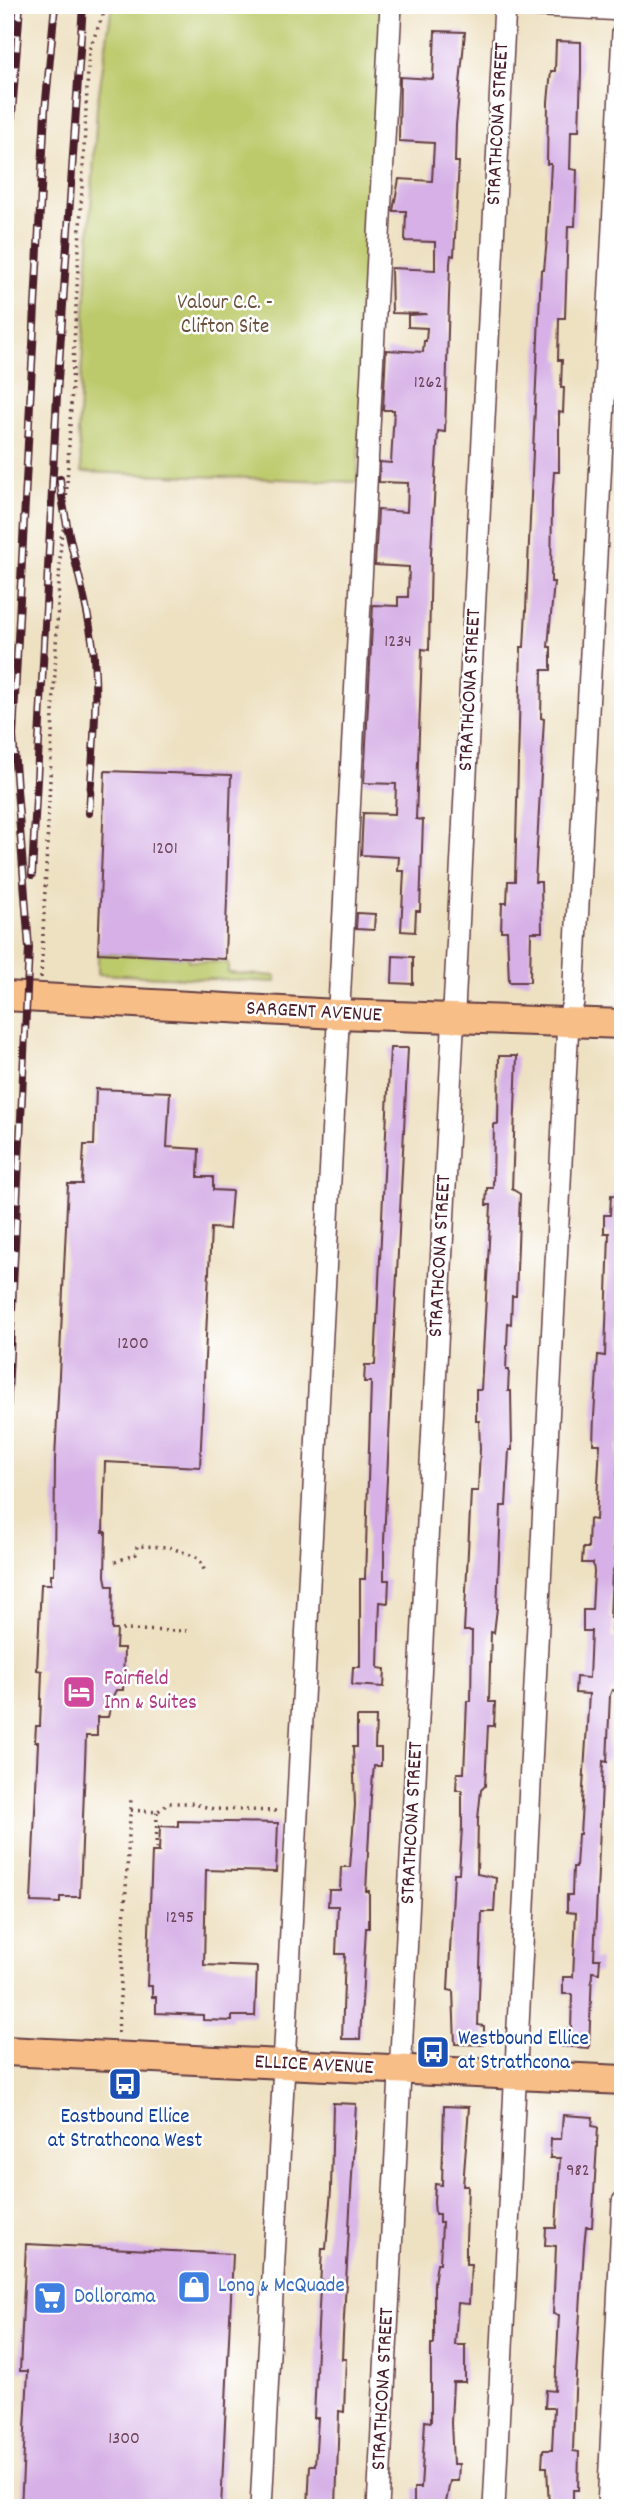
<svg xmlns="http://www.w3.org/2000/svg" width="628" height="2513" font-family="Dekko,sans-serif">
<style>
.green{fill:#bdca6c;stroke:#84744c;stroke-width:2}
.building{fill:#d6b0e6}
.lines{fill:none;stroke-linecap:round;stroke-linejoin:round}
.minor-casing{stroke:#633c42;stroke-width:24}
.major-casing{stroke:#633c42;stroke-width:32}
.path{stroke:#633c42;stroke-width:3.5;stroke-dasharray:2 5;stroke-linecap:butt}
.minor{stroke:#fff;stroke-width:21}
.major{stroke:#f7be88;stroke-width:28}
.rail-casing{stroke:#4a1f2b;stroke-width:8}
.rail{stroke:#fff;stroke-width:5;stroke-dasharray:16;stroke-linecap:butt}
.labels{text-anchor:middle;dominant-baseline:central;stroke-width:5;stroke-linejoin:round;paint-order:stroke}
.number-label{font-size:18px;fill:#6d435a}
.street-label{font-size:21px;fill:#4a1f2b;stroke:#fff}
.park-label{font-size:21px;fill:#6c523e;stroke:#fff}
.hotel-label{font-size:21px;fill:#b23c85;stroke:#fff;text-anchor:start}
.transit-label{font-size:21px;fill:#164399;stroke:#fff;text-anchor:start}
.shop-label{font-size:21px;fill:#366cbe;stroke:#fff;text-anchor:start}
</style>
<rect width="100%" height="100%" fill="#fff"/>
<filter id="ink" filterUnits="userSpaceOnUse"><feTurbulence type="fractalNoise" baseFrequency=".0143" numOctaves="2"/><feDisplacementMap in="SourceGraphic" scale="14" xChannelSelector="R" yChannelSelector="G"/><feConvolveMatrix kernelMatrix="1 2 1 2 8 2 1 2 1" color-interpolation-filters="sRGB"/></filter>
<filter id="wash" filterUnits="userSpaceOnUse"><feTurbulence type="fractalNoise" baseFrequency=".00686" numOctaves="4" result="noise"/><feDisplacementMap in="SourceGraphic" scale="28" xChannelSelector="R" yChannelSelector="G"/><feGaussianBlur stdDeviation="1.57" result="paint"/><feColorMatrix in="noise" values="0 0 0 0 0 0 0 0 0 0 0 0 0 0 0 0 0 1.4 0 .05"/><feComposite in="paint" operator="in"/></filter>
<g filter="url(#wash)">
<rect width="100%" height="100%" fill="#eee1c2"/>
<path class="green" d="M112,5H383L357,482L82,472L78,432L97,106Z
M98,953L188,957V961L228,963V973L276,976V982L98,974Z"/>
<g id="blocks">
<path class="building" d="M435,31L465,32L456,125L455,162H459L454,256L451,255L450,263L445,432L438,431L431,552L429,650L422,649L416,819L423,820L420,911H416L415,932L401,931L404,871H398L399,857L361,855L363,813L395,814L396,784L364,783L373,605L398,606V597H408L409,567L375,565L378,510L407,512L408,483L379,482L380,462L391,463L394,410H383L386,350L423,352L424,341H426L427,328L408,327V315L427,314L392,313L391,268L435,270V242L405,241L406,211H393L399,179L432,181L434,143L399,141L400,77L433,79Z
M556,41L581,42V72L579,131H571L570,169L577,170L575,226H568L565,318H559L558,360H562L561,388H564L563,413L559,412V472H554L552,502L551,582H554L548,647H551V670H542L541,718L544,719L535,882H541L542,932H531L530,982H509L507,931H501L502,903H507L508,881H515L521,647H524L526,610L541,270H544L547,239L551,164H547L548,102L551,71H555Z
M105,771L231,775L225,959L98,953Z
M357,913L375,914L374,930L356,929Z
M393,956L413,957V984L392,983Z
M390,1048H408L384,1540V1580H389L388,1603L380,1602L379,1629L378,1668L385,1669L384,1687L352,1685L353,1667H360V1579H365L371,1382H364L365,1365H375Z
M499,1056H517L512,1189L520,1194L516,1296H512L511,1324L508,1323L506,1370H509L508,1391H511L512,1450H509L506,1506H501L497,1608L494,1633L491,1632L489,1702H495L494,1726H488L485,1786L481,1790L478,1819L477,1874L496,1878L494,1912H482L478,2025L484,2026V2045L455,2044L453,1991L448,1990L454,1873H459L462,1828V1790H456L457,1773H464L467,1701H471L472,1631H464L471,1491H478L480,1449L479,1421H476V1390H481L491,1205H486L487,1188H493L494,1124H498Z
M96,1089L170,1092L167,1147L199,1149L198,1177H213V1190L232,1191L229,1229L211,1228L200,1467L105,1462L103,1532H106L105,1576L107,1586H113L112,1630H117L116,1648H124L123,1690H116L114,1694L108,1717H97V1736H86L80,1897H60V1903L31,1902L38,1742H35L36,1726H40L42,1671L37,1670L41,1584H51V1574H54L55,1460L68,1184H82L84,1145H94Z
M611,1195L623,1196V1441L619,1445L614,1550H618L617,1568H614L612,1573L610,1618H613L612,1637H620L616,1691L612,1690L610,1695L607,1762L603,1761L594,1959H600L599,1973L592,1972L589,2048L560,2046L561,2029L571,2030L572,1994H563V1977H573L576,1913L567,1912V1895H572L573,1867H576L578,1834H580L589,1694L575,1693L576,1677L589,1678L591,1631H583V1610H592L594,1572L593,1563H582L583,1548H588L589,1519L596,1520L600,1444H593L594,1416L598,1355L605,1356L609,1233H604V1215H610Z
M357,1717H376L375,1748H381V1766H374L371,1796L366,1891H369V1928H366L360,2039H342L345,1954H336L338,1906H328L329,1890H340L341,1867H350L355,1805L353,1747H357Z
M178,1821L278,1823L276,1872L206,1870L204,1965L257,1967L255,2016H232V2021L203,2020V2015L156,2013V1997H152V1986H147L152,1852H159L160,1826L178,1827Z
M333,2103L356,2104L343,2335L342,2359H346L344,2412L339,2411L336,2508H308L310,2465H315L318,2418H314L318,2326L322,2249H326L331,2190Z
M444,2106L469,2107L463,2186H468L466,2241V2264H471L469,2304L458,2303L455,2345H465V2382H453L451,2423L453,2464H459L458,2481H450L445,2508H414V2488H421L425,2421L431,2422V2344H434V2283L437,2263H440L442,2223H439V2214H435L434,2202L435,2184L442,2185Z
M563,2115L593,2117L592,2126L598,2127L592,2227H586L584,2247L575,2392L573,2451L579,2452L578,2490H573V2508H549L547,2467H542L543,2450H552L554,2408H545L546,2390L555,2391L559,2315L553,2314L556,2246L545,2245L546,2228H556L560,2158H550L551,2139H561Z
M26,2244L233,2254L221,2508H21L28,2371H20Z"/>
</g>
</g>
<g filter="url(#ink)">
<use href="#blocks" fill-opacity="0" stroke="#633c42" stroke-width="2"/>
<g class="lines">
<defs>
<path id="minor" d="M528,5L623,10
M261,2508L391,5
M378,2508L505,5
M494,2508L568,1022L573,1002L623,33
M608,2508L623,2202"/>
<path id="major" d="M5,996L337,1014L623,1024
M5,2051L623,2080"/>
</defs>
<use href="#minor" class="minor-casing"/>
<use href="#major" class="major-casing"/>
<path class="path" d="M41,978L61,538L65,523L89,50L107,5
M5,1078L8,1036
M115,1562L136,1554L137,1546L169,1547L199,1558L206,1574
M122,1630L187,1631
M131,1810L157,1812L168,1803H191L214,1809L279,1811
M156,1849L157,1812
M118,2033L131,1798"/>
<use href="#minor" class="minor"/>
<use href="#major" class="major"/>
<defs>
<path id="rail" d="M5,210L20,5
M60,479C65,536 86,590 93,647C99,702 92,759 89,813
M32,875L57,395L83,5
M5,1458L29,948L13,736L45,111L55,5"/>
</defs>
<use href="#rail" class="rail-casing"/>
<use href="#rail" class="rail"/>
</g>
</g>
<defs>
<symbol id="hotel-square" viewBox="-11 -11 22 22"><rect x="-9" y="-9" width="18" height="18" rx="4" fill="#d1479c" stroke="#fff"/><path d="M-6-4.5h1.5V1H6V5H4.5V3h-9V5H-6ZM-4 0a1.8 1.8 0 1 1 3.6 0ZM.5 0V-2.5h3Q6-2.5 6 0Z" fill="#fff"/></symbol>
<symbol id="bus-square" viewBox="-11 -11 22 22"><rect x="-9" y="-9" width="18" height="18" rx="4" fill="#1a4fb4" stroke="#fff"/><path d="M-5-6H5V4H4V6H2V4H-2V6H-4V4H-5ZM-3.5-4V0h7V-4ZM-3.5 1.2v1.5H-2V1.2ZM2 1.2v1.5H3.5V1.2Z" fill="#fff"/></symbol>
<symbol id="shop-square" viewBox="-11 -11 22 22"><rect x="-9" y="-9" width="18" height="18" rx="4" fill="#3f7fe0" stroke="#fff"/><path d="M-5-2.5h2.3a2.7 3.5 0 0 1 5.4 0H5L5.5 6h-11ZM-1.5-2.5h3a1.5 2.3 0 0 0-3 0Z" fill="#fff"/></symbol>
<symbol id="supermarket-square" viewBox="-11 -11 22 22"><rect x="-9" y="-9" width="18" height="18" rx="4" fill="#3f7fe0" stroke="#fff"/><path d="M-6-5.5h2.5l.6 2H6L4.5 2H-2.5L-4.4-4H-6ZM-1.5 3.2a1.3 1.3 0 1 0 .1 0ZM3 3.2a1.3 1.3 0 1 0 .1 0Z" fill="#fff"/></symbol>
</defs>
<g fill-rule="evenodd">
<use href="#hotel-square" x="60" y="1673" width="38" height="38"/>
<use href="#bus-square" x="414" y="2033" width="38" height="38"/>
<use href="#bus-square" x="106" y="2065" width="38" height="38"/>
<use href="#shop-square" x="175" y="2268" width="38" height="38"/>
<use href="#supermarket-square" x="31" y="2279" width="38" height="38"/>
</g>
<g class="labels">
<g class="number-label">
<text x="428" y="383">1262</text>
<text x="398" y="642">1234</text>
<text x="165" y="849">1201</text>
<text x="133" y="1344">1200</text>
<text x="180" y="1918">1295</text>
<text x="578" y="2171">982</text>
<text x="124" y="2439">1300</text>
</g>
<g class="street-label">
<text transform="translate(499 124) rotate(-87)">STRATHCONA STREET</text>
<text transform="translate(471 690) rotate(-87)">STRATHCONA STREET</text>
<text transform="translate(314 1013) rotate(3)">SARGENT AVENUE</text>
<text transform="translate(441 1256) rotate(-87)">STRATHCONA STREET</text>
<text transform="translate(413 1823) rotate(-87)">STRATHCONA STREET</text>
<text transform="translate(314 2066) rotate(3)">ELLICE AVENUE</text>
<text transform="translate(384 2389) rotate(-87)">STRATHCONA STREET</text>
</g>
<g class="park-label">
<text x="225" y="304">Valour C.C. -<tspan x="225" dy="24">Clifton Site</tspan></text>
</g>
<g class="hotel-label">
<text x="104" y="1680">Fairfield<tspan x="104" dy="24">Inn &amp; Suites</tspan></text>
</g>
<g class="transit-label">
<text x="458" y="2040">Westbound Ellice<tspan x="458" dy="24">at Strathcona</tspan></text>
<text x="125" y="2118" text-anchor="middle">Eastbound Ellice<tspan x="125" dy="24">at Strathcona West</tspan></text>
</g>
<g class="shop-label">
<text x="218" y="2287">Long &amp; McQuade</text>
<text x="74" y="2298">Dollorama</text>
</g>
</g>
<rect width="628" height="2513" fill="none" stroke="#fff" stroke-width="28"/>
</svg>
